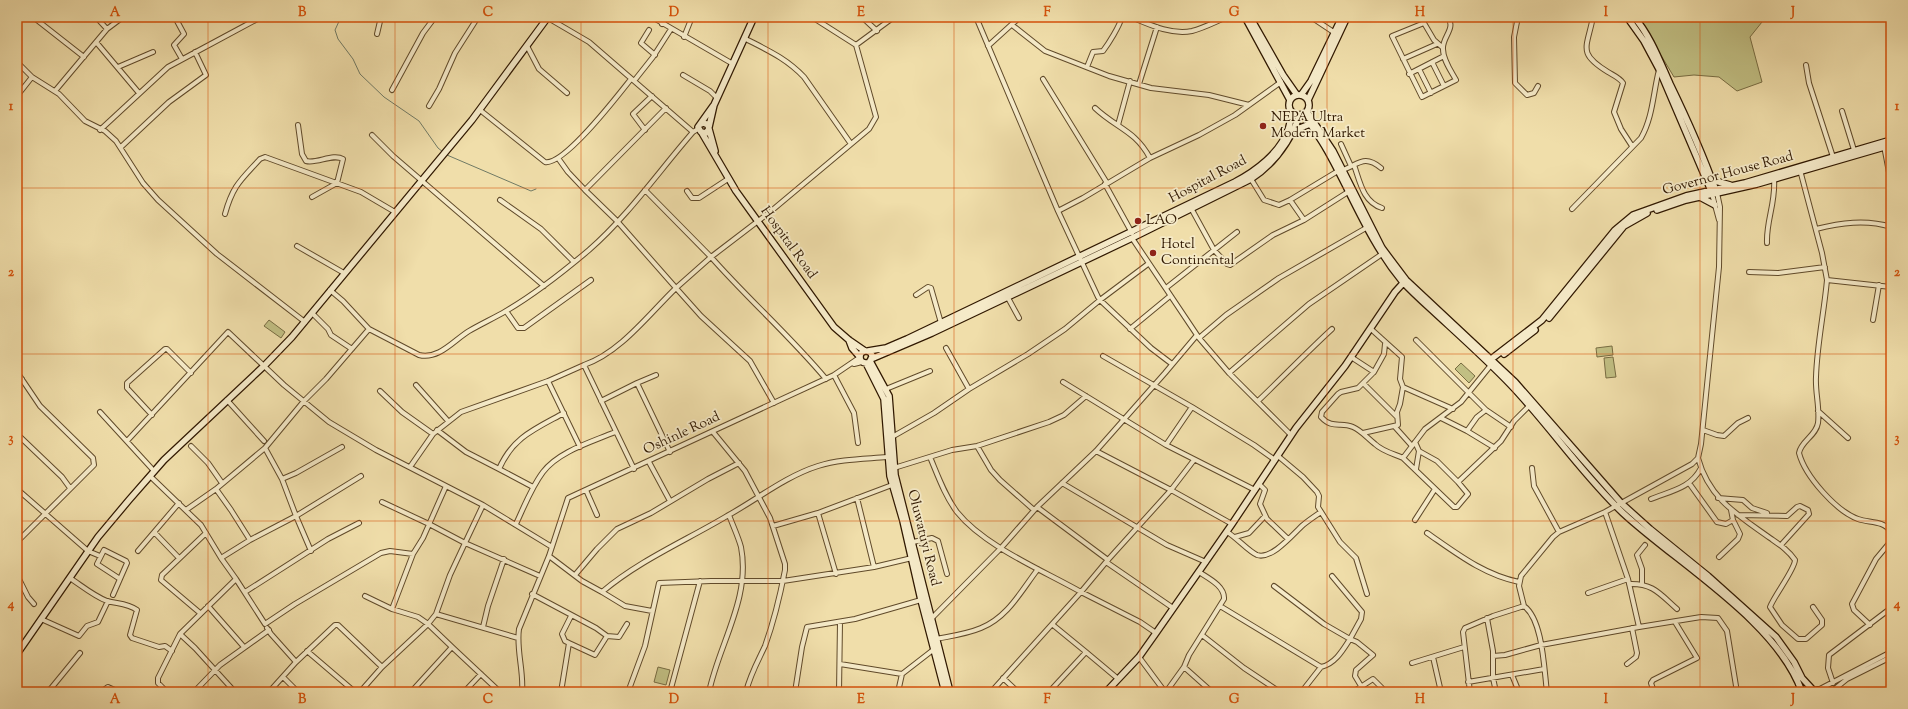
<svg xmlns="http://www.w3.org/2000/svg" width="1908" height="709" font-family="'Sorts Mill Goudy',serif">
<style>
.green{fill:#c1bf83;stroke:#786c42}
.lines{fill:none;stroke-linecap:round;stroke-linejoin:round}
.stream{stroke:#707a65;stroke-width:1}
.street-casing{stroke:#604a2a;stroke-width:6}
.secondary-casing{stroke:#301800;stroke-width:8}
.street{stroke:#f5eac8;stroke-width:4}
.secondary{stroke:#f5eac8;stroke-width:5.5}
.grid{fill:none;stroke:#d6520b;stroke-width:1;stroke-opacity:0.55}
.poi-dot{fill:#8f2418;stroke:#f5eac8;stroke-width:1.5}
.labels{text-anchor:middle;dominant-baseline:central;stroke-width:3.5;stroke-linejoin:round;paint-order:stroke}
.poi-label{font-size:14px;fill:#301800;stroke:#f5eac8;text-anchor:start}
.street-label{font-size:14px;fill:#301800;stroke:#f5eac8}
.neatline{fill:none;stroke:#d6520b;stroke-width:1.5}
.grid-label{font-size:13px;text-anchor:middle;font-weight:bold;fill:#d6520b}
</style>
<rect width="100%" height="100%" fill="#f0deaa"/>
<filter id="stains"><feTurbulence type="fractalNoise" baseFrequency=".005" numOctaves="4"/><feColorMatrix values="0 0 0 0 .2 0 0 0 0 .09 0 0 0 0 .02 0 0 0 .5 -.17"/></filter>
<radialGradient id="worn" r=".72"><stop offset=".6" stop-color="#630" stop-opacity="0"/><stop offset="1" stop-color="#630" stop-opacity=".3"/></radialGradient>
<path class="green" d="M1638,17H1766L1750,37L1762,82L1737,91L1719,77L1694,75L1674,77Z
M269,320L285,332L281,338L264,326Z
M1612,346L1613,355L1597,357L1596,348Z
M1613,357L1616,377L1606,378L1604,358Z
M1461,363L1475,376L1469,383L1455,369Z
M658,667L670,670L666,685L654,682Z"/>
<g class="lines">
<path class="stream" d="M341,17L335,30L338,39L353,59L360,74L384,97L419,121L438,148L443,152
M447,155L531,191L536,189"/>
<defs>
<path id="street" d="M33,17L84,57
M96,17L107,29
M652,17L733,64
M862,17L877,31
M976,17L1058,211L1098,297L1100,300L1148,264
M1131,17C1150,25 1171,35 1192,31C1204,28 1215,22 1227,17
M1311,17L1335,33
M1518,17L1514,37L1515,83L1527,95L1534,93L1538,86
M1593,17C1587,48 1577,53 1608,72C1613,75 1620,78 1623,83L1614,112L1621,129L1632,146
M548,18L589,42L693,132
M177,21L184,34L174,45L182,59
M662,24L667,17
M1012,25L1045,51L1109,76L1151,88L1209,95L1249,105
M649,30L641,43L655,55
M377,34L381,17
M684,37L692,17
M744,38C767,50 786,58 804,77L851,144
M96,42L139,93
M856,45L894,17
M527,46L539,69L567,93
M988,46L1020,17
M1442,47L1434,40L1424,23L1392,36L1422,97L1456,80C1451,71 1443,60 1443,49C1442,37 1456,29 1448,17
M1403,59L1437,44
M17,62L32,77
M1432,62L1444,86
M1806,65L1809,83L1833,157
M118,67L153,52
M1087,67L1093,52L1103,51C1109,43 1119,27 1122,17
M1419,69L1431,93
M1409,74L1444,56
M683,75L710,91L717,98
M1043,79L1107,183
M634,81L653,57L671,29
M1139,84L1157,27
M392,90L423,33L435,17
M55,91L107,29L123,17
M17,96L32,77L59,94L85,121L105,131L116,141L143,183L158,200L217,254L305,322
M429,106L439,89L455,53L478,17
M1095,108C1116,128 1135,130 1150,158
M480,110L545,162C564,166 619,94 631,79
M1842,111L1854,150
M298,125L302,154L306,161C317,164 333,153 343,159L337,183L312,197
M1118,125L1130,81
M100,130L168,67L261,17
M645,130L633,114L652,96
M372,135L393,156L544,286
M1341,144L1351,166
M1884,146L1891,183
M121,147L169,102L206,75L195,52
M558,158L568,172L585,190L666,108
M1354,165C1360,182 1363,202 1382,208
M1343,170C1360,163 1365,155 1381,168
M1800,170L1822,253L1827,280L1891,287
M1251,179L1264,200L1279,205L1290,200L1338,171
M1105,184L1132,233
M585,190L617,221L676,288L711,257C748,299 790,336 826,379
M645,190L711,257L770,212L869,129L876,117L856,45L812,17
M687,191L692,198H699L728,179
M1712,194L1719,220
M500,200L541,229L574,262
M1290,200L1304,220
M1191,208L1214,250L1227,264L1230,265L1273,235L1304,220L1348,192
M1572,209L1641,138C1653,117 1653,93 1659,70
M1058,211L1083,198L1150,158L1199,135L1235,115L1281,82
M225,214C233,185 241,180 260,159L265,157L361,192L395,212
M1816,229C1840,223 1866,219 1891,227
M1132,238L1199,338L1229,373L1291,435
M1767,243C1766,221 1776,202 1774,179
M297,246L344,273
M1749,272L1778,273L1825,267
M1827,280C1824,313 1817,344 1816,377C1815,392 1820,408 1818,423C1816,436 1801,441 1799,453C1805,476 1836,511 1858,519C1869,523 1884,520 1891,532
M1166,288L1237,232
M330,290L343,301L369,329L419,355C439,360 454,340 469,331C481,324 494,318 506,311C535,294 563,272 589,250C628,216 659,171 693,132L698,129
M916,295L928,287L931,288L941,323
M1007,296L1019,318
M506,311L518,328H524L591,280
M312,313L328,329L331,335L352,349
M1873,320L1879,285
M1130,329L1170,296
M1371,329L1402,357L1400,379L1403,387L1453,409
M1199,338L1226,315L1279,278L1366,228
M1416,340L1486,410
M946,348L969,389
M1103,356L1192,407L1166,445
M1351,357L1374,372L1384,354L1385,344
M854,364L862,362
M584,365C620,353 649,314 676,288L701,316L750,361L774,403
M17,372L40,406L93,458L94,465L17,542
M1374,372L1358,388L1341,392L1338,394L1322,412L1321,417C1333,430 1341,421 1353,427C1362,431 1367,438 1375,444C1382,451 1394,454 1403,458L1425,429L1461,402L1491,365
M1229,373L1309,304L1385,252
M834,375L854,413L858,443
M548,381L580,447
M1063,382L1166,445L1255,490
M637,383L656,375
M1364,384L1397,417
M17,385L22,379
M416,385L448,421
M1890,386L1891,385
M886,389L930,371
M380,391L402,412L433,434L461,412L548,381L584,365L634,469
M227,400L264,441
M601,401L637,383L670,452
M1258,401C1283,377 1307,352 1332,329
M1192,407L1254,445L1275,460
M1818,411L1848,438
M100,412L154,471
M152,415L127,388V383L165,349H167L191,373
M1441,418L1467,431L1477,417L1486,410L1511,427
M1395,427L1412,446
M437,430L466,452L499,469
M1703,430L1717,435L1724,436L1738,423L1748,418
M1467,431L1495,448
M713,432L745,471L770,518L785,564V570C780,596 774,621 765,646C758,661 750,675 746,692
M1363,433L1398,425L1397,412L1400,404L1403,387
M17,434L62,477L70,488
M892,437L934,413L969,389L1028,354L1065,329L1100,300L1151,348L1172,364
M127,441L228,332L284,385L329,422L376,450L483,505L552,547
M1415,442L1419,451L1416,469
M191,446L208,463L222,483
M977,446L991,470L1000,480L1034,510
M342,447L296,473L282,479L296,516L361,476
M1096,451L1171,490L1106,562L1173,608
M1419,451L1437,461L1458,482
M1278,456L1303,477L1317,492L1319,496L1318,507L1340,542L1356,558L1367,594
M930,457C938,476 945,496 957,512C984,546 1044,571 1081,592L1106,562
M1403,458L1454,507H1457L1468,494L1458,482L1501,441L1514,421L1531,404
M1698,458C1709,499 1738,515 1770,538C1780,545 1788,550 1795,560C1795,569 1774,596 1770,607L1782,625L1798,639H1806L1822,625V620L1813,607
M1194,460L1171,490L1232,524
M649,462L670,501
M410,467L433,434
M894,468L952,450L977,446L1049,422L1064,415L1086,396
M1532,468L1534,486L1559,532
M150,476L201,525L221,558L236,579
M282,479L265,448L304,401L326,379L369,329
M1062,483L1167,545L1206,562
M1689,483L1717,522L1726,524L1733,520
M1259,484L1265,490L1260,504L1267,519L1288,539
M533,487L499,469C513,437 535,429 564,413
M17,489L88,551L100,556
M216,489L231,510L250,540
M586,490L597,515
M857,498L874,567
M1718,498L1743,500L1752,508L1767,513
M1651,499C1671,491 1691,488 1701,468
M382,502L429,524L465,543L483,505
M1037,507L1108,560
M186,510L216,489L265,448
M818,513L836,574
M1738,515L1787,516L1797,507L1800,506L1808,510L1809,514L1781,545
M1415,520L1435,489
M516,524C524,507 531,488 543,472C559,451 592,442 615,432
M773,526L818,513L892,485
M1227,532C1236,537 1249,552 1257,555C1272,560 1293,534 1303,525C1309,520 1315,516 1321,512
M155,533L179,558
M1427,533C1456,553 1484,575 1519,582
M1235,537L1249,533L1265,516
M913,542L932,538L938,541L947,574
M138,551L179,503
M549,556L582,581L602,592C640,560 685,541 727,516C756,500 786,476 818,466C840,459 864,459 887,457
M1719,557L1738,539L1740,534L1733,520L1731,510
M221,558L250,540L296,516L311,551
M17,575L28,597L34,604
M575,575L597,549L617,529L651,513L708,479L739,463
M1332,576L1362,612L1361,619L1350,639L1357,642L1373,655L1356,670L1355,676L1361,686
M70,578C82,586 94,596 107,601C118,604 127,603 137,610L130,635L132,638L159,647L165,646L172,651
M1629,584C1653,583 1660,594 1677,609
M1642,584V569L1637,555L1645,545
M1274,586L1324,624L1350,639C1343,650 1335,664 1321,667
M245,592L328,539L359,523
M602,592L625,606L652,611
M1588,593L1628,579
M532,594L596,628L607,636
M113,595L127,563L126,561L104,550L97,564L120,579
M365,596L392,609L413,554L423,538L446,486
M208,606L244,647
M1220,606L1321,667L1303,690
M1524,606C1543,620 1544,669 1547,692
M392,609L418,617L428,624L436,614L450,575L465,543L540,576
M200,613L161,580L162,575L206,533
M436,614L518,638
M1487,618L1493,651V678L1496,692
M41,619L79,636L87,626L98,622L108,601
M931,619L1001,548L1037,507L1096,451L1165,373L1197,335
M1870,625L1854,610L1852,604L1876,559L1891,541
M483,627L488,606L504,559
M1639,627L1701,617L1718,618L1727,631L1737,692
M267,628L271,634L296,662
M1202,635L1244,668L1280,692
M936,639C951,636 967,634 981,628C1008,617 1021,591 1038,569
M569,643L565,641L562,634L571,616
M452,647L500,692
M307,651L355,692
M1086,652L1117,678
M1493,656L1505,655L1541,645L1639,627L1628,579L1605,512
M1139,657L1165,692
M1433,657L1441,692
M1412,663L1464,647
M840,664L902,674
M1627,664L1636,657L1637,653L1632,628
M1184,667L1212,692
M1512,675L1519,692
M283,677L298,692
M1003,678L1018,692
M1468,682L1544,669
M1833,683L1828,668L1829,655L1891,608
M17,687L21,692
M1818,690L1891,652
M48,692L80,653
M101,692L108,687L119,692
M167,692L158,683V678L180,634
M194,692L220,665L269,630
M235,692L195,648L180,634L236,579L265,624L295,604L381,553L390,551L413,554
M269,692L296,662L335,625H338L382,667
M360,692L382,667L428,624L452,647L411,692
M464,692L481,674
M522,692C524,671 516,650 519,629L549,556L568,498L834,375L859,358
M561,692L569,643L595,655L607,636L619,637L627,624
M628,692L645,646L659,583L711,581H783L874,567L912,558
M670,692L700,581
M709,692C719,644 751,598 741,547C738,536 733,526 729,515
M795,692L802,647L807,627L855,619L921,600
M839,692L840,622
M898,692L902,674L933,650
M991,692L1081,592L1140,622L1156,633
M1049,692L1086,652L1053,625
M1166,692L1184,667L1189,655L1224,599C1225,586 1208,578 1199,572
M1353,692L1373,679L1382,688
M1470,692L1463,632L1465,628L1493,616L1524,606L1519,586L1521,576L1553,537L1559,532L1605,512L1692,464L1698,458L1701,444L1719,267L1720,207L1717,193
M1654,692L1651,683L1653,680L1697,658L1675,622
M1831,692L1847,679L1891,657"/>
<path id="secondary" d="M1245,17L1290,100
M1250,17L1283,75L1297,95
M1627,17L1644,41L1659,69L1712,193
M1634,17C1650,35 1660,62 1670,84C1687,119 1703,155 1716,191
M1289 105a10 10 0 1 1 20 0a10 10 0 1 1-20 0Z
M1301,95L1311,81L1342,17
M1308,100L1347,17
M1307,112L1333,151L1382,248L1406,280L1515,382L1621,503L1650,529L1708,576L1776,637L1794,662L1802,678L1814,691
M1304,114C1311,126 1320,137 1327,150C1352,194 1369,241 1402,281C1411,291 1422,301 1432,310C1459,335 1486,359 1511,385C1550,426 1582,474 1623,513C1678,564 1777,621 1802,692
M701,124L704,123L708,125L709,129L706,133L701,132L698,127L713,106
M709,127L714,105L754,17
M709,129L715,151
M1295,130L1310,124
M702,133L736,191L834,327L849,340L865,351
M1712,180L1730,185
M1700,197L1715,205
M1657,210L1686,200L1757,184L1891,145
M1549,318L1624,226L1647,213
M849,340L852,348L859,356
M860 357a6 6 0 1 1 12 0a6 6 0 1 1-12 0Z
M868,351L886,348L907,339L1235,182C1256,171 1280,153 1288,130C1290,125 1291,118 1292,112
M1504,354L1535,330
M871,359L932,333L1132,238L1251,179C1274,164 1290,141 1300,115
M1490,360L1542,320L1615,230L1633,215L1686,196L1745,183L1891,140
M870,361L889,396L895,475L950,692
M866,363L884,399L890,476L903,521L921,600L945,692
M17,654L98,537L129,500L164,460L265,365L292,337L472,120L548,17
M1812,691L1818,690L1823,692
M1106,692L1139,657L1156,633L1232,524L1296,428L1345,366L1395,292L1405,281"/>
</defs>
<use href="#street" class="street-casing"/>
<use href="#secondary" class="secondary-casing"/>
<use href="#street" class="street"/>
<use href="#secondary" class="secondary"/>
</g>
<path class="grid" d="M208,17V692M395,17V692M581,17V692M768,17V692M954,17V692M1140,17V692M1327,17V692M1513,17V692M1700,17V692M17,188H1891M17,354H1891M17,521H1891"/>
<g class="poi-dot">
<circle cx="1263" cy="126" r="4"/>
<circle cx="1138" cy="221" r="4"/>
<circle cx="1153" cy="253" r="4"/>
</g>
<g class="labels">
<g class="poi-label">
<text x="1271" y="118">NEPA Ultra<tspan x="1271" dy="16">Modern Market</tspan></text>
<text x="1146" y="221">LAO</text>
<text x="1161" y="245">Hotel<tspan x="1161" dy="16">Continental</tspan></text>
</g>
<g class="street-label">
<text transform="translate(1728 174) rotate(-15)">Governor House Road</text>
<text transform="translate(1208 180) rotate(-28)">Hospital Road</text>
<text transform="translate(788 243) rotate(54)">Hospital Road</text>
<text transform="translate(682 434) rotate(-25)">Oshinle Road</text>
<text transform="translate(923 538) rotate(76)">Oluwatuyi Road</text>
</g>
</g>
<rect width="1908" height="709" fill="none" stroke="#f0deaa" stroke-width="44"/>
<rect x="22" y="22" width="1864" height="665" class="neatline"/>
<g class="grid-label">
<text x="115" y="16">A</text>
<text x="302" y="16">B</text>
<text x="488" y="16">C</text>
<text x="674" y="16">D</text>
<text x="861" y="16">E</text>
<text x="1047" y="16">F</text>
<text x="1234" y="16">G</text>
<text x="1420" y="16">H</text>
<text x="1606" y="16">I</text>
<text x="1793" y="16">J</text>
<text x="11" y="110">1</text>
<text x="1897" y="110">1</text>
<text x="11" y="276">2</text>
<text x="1897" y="276">2</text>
<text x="11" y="442">3</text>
<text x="1897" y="442">3</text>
<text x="11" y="608">4</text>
<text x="1897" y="608">4</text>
<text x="115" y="703">A</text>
<text x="302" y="703">B</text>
<text x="488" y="703">C</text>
<text x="674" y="703">D</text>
<text x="861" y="703">E</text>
<text x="1047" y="703">F</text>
<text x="1234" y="703">G</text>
<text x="1420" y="703">H</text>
<text x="1606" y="703">I</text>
<text x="1793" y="703">J</text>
</g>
<rect width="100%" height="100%" filter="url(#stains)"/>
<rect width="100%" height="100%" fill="url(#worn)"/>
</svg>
